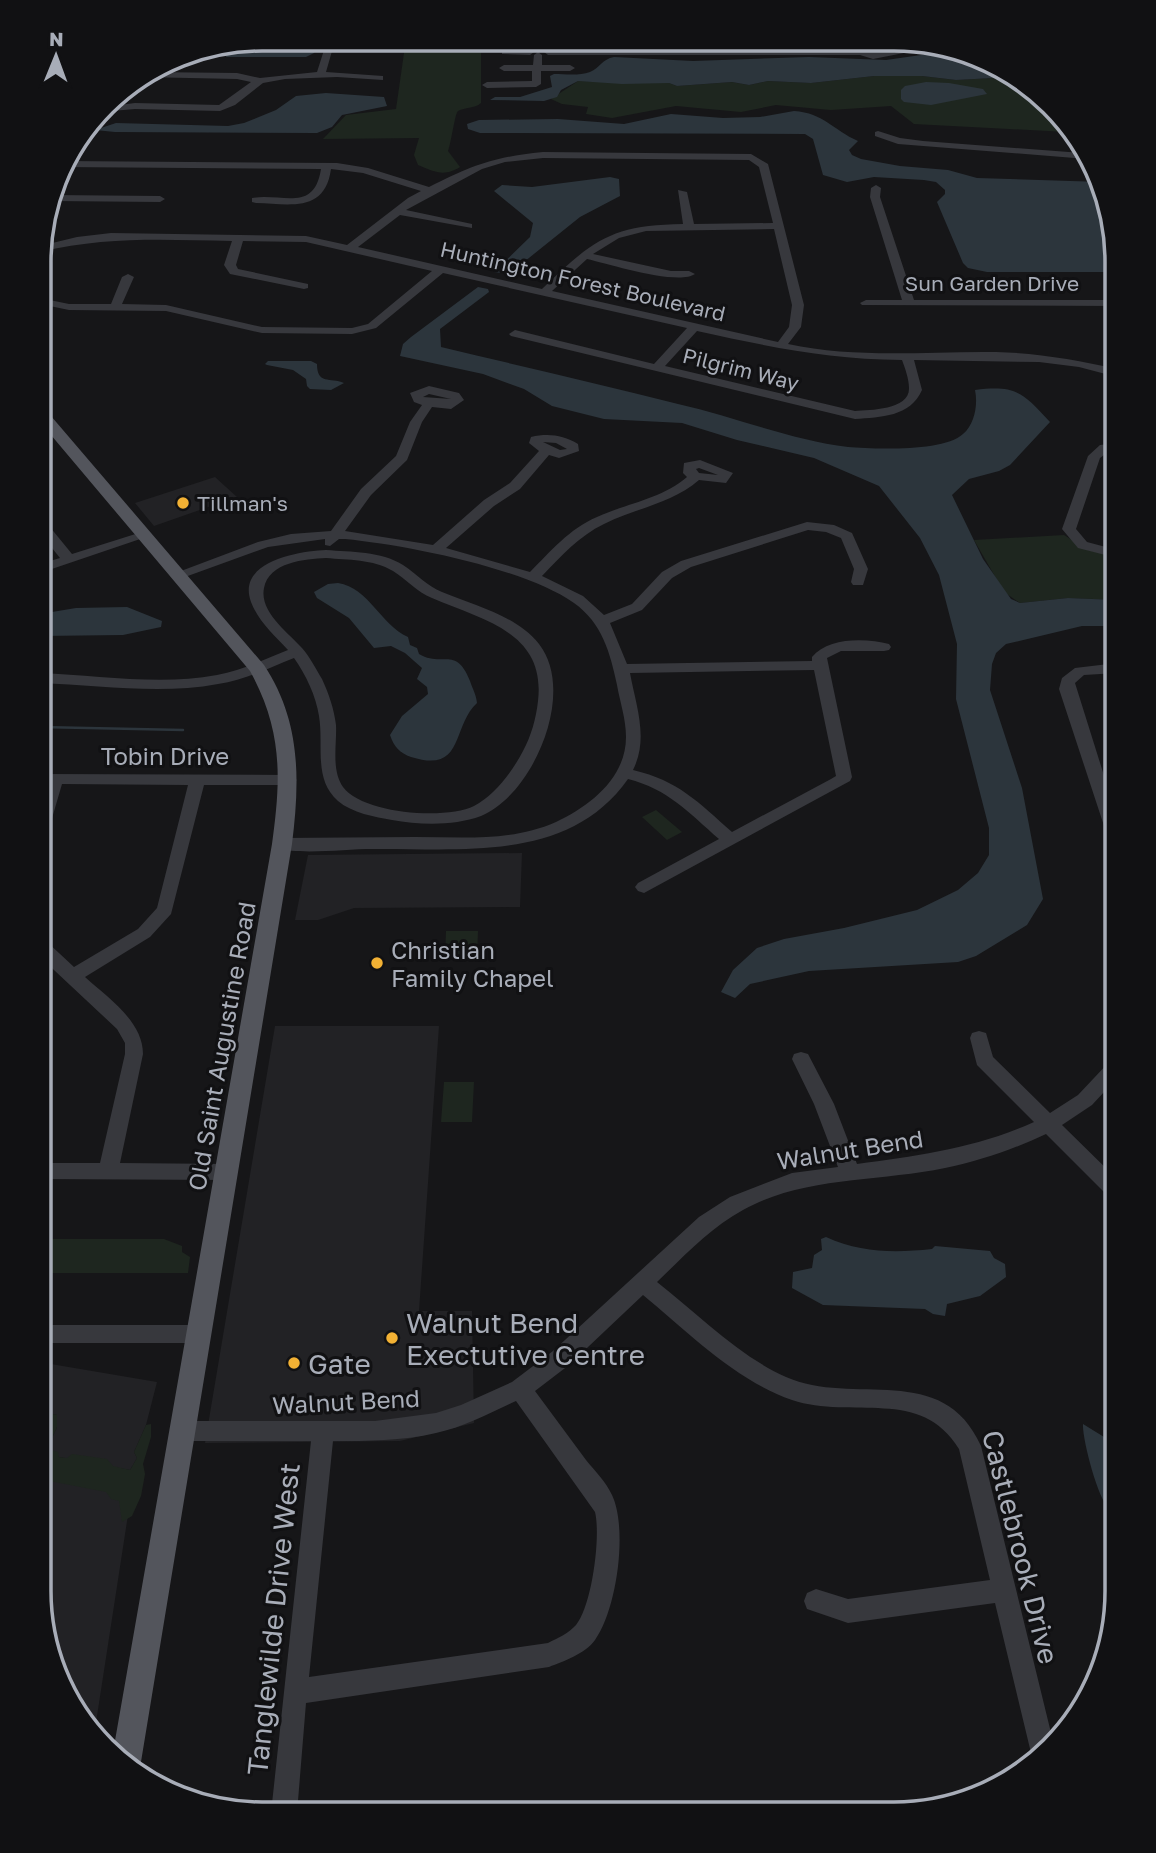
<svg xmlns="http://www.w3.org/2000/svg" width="1156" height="1853" font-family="'Golos Text',sans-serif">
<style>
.built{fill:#222225}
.green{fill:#1e261f}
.water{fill:#2c353c}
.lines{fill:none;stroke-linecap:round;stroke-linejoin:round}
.stream{stroke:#2c353c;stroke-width:2.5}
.minor{fill:#37383d;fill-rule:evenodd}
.major{fill:#53555c;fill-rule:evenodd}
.poi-dot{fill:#f2b134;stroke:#111113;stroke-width:2.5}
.labels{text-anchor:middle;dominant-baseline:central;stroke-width:6;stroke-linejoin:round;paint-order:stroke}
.far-street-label{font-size:21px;fill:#a8adb8;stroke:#111113}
.far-poi-label{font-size:21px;fill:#a8adb8;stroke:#111113;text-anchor:start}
.street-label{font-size:24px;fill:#a8adb8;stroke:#111113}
.poi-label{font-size:24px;fill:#a8adb8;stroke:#111113;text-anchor:start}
.near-poi-label{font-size:28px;fill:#a8adb8;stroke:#111113;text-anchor:start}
.near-street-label{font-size:28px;fill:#a8adb8;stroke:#111113}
.rim{fill:none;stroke:#a8adb8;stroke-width:3.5}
</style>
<rect width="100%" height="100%" fill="#161618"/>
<path class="built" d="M215,477L237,497L154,526L135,503Z
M522,853L520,907L354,908L318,920H295L308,855Z
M275,1026H439L419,1311H472L474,1423L400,1441L205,1443Z
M39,1362L157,1382L146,1425L134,1452L137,1458L130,1470L59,1457L47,1449L57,1427V1415L39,1411Z
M39,1472L132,1489L95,1729L55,1676L39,1591Z"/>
<path class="green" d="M406,39H481V103C474,109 465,107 458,111C455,113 451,144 448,151L460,167C444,177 435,172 418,165L414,155L419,138L323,139L346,115L396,109Z
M874,76H922L956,80L1012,77L1031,85L1066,132L914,124L891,106L831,110L776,105L741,112L676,106L612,118L586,114L588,107L562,104L551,99L578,81L669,83L677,86L732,82L749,85L768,81L811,83Z
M1064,535L1088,550L1117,557V600L1068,598L1020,603L1004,592L974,540Z
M656,810L682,832L667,840L642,817Z
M446,931H478L477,959H445Z
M444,1082H474L472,1122H441Z
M39,1239H164L182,1246V1252L190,1257L188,1273H39Z
M39,1411L57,1415V1427L47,1449L58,1452L59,1457L67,1458L72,1454L107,1459L113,1466L130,1470L137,1458L134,1452L146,1425L151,1424V1437L143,1464L145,1474L141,1496L132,1516L122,1522L119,1501L111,1499L106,1492L39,1479Z"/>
<path class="water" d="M274,45H311L316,49L314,53L306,57H226L228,50Z
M949,51L1012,77L956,80L922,76H874L811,83L768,81L749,85L732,82L677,86L669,83L622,84L578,81L561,90L557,97L544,101L490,100L495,97H520L552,87L550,76L554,74C565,74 579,76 590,72C600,68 602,59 614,57L693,61L809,57L886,60Z
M926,82L949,83L983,89L987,94L931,105L904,102L901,99V90L905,86Z
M326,93L384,97L387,106L342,115L332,127L317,133L115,132L95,130L116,123L228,126L244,123L276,110L296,96Z
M794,111C824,113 833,130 858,141L849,150L852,155L861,159L900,166L948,170L977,178L1102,182L1117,272H987L968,268L963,263L937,202L945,194V190L936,182L924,180L874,177L847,182L823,175L813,139L805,134L480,133L468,129L467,124L479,120L558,119L624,124L671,114L723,118L760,117Z
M610,177L619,179L620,196L580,217L509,274L494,272L530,237L533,223L494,191L502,185L532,187Z
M478,287L488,289L489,292L440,329L441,347C520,366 600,384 678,404C735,417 791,440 848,447C874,449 944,452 963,434C975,424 978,404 975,390C1017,385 1023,393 1050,422L1010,465L999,471L969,479L952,495L983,559L1011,599L1020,603L1068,598L1117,600V626H1082L1006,644L996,653L992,664L990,690L1022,788L1043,899L1027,925L976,956L958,962L809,971L750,984L735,998L721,992L733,970L757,948L784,939L844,928L917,910L958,890L978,873L989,855V828L956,699L957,644L939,575L920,538L879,486L814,458L737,440L682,423L604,419L552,406L524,389L483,374L400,356L403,344L411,337Z
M268,361H311L317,364C317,385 330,377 344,383L331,390L310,389L307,386L306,379L293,370L267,365L265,364Z
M338,583C369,588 381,625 408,637L410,645L417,648L419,654C442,668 456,645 470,681C473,690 476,694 477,703C451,727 465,774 411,757C400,753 394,747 390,735L402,716L428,694L427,687L417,679L422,668L405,653L391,646L374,648L349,618L317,598L314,592L328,584Z
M127,607L162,621L161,627L123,635L40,636V614L76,608Z
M826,1237C861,1253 895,1253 932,1249L935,1246L990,1251L994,1258L1005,1264L1006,1277L980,1296L947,1304L945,1316L933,1314L925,1309L823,1305L792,1288L793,1272L812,1268L814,1255L822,1250L821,1239Z
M1083,1424L1117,1445L1115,1506L1109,1508C1098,1500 1082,1438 1083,1424Z"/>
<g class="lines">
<path class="stream" d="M40,727L183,730"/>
<path class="minor" d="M337,39H346L332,51L326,72L383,76V80L337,77L285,79L263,83L235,105L220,111L135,109L100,112L104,107L135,103L219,105L251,82L237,79L142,77L149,72L237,73L260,78L317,72L324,50Z
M865,46L909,52L873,59L860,55H548L544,52L548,49H859Z
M505,49H530L534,52L530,55L502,54V50Z
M538,52L542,55V65H570L575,68L570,71H541V84L536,87L487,88L482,85L487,82L532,81V71H504L499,68L504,65H533L534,55Z
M878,131L900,138L923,141L1082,153L1087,159L898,144L875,136V132Z
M543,152L751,154L768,164L804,305L801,327L788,344C856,359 928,351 996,352C1038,353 1077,360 1117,369V377L1079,367L1039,362L914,360L922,390C910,417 881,417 855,419L511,336L509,334L515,330L654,364L687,328L443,273L376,328L352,334L262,333L166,311L69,310L40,304V298L69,304H111L122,277L128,274L134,277L122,304L166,305L262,327L352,328L368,324L432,271L306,242L243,241L236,265L238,269L308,284V288L304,289L230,274L224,265L232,241C164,240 108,236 40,252V246L77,237L111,233L306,236L347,245L408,198L421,191L363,173L331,169C325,213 290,204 256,203L252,202V198C283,193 314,213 321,169L60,167L63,161L337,163L368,168L429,187C473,165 493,157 543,152ZM543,158L749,160L759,167L773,223L694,224L687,192L678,190L683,224C611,225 593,240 542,289L358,247L400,215L472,228V224L406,210L482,169L505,162ZM774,229L792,305L789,327L778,342L552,291L587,259C609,264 678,286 695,274L689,271H671L593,254L619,238L646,231ZM697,331C770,347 827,359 902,360C905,368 909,379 909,388C910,410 870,410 855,411L665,366Z
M876,185L881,188L880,197L914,300H1117V306L862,305L860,303L866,300H902L870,197L871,188Z
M52,195L160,196L165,199L160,202L51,201Z
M429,386L459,393L464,400L451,409L432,407L422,422L407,460L371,495L345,531L433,545L484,500L510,483L539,451L529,443L531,437C548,433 563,435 578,444L579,451L559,458L549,455L520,489L494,506L446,548L530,572C551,551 569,529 597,517C628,503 661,499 687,477L683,473L684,463L700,460L733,473L726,483L699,480C671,504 636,508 604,524C579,536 561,556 542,576L583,596L604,615L632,604L662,572L681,561L807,522L834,525L852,533L868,569L863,585H853L851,582L854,569L841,538L826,532L808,530L691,567L672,578L642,610L610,623L627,664L812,661V657C828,637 866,638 889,644L891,647L889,650L884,651H841L827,658L852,777L850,781L644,893L638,891L635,887L638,883L719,839C689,813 668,789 628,779C569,863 461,848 372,849C346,849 300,855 276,848L274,844L282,838C326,838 370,837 415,837C462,837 511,842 556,822C590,806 626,778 626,737C626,719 620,702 617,685C610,652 602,623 574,603C524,568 406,545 345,539H339L330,546L325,545V539L268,547L185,577L180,578L173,574L258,542L291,534L331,531L361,489L396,456L410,422L422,405L414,402L410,393ZM429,394L451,399L423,397ZM543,442L556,443L567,449L560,450ZM699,468L718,475L699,473L696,469ZM814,670L836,776L831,779L732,832C698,802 679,781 633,770C649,738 636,706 630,673Z
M54,425L58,426V432L40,436V428Z
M1117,443V451L1108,452L1100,458L1076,529L1087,542L1117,550V558L1078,548L1062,529L1088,456L1100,445Z
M40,520L45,521L72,554L145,531L152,535L40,573V564L60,558L40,533Z
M326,550C351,552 381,551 403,565C417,574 427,586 442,592C475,606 516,615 539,644C577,692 533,795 481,816C454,826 420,825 392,820C375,817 352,813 338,801C313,779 324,746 319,716C316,696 306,675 294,658C269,668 245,680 218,684C160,695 98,685 40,683V673C98,675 159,686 217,675C242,671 264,659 288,650C275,636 258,621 251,602C236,561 300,551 326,550ZM326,558C348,560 373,559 393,571C406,579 417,592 432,598C483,620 546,632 538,701C536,719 531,736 523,751C512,772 495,795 474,806C446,820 363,814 343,787C331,770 337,744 336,725C334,709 329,694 322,679C316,669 310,657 302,648C289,633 259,612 264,588C269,562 305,559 326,558Z
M1117,663V673L1084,675L1075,683L1117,817V847L1109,841L1059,689L1062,678L1075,668Z
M40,774L289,775L297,780L289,785H204L171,914L150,937L85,977C108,998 143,1021 143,1054L120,1163L227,1164L234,1166L237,1172L234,1178L227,1180L39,1179V1163H100L125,1054V1043L117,1029L39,956V939L45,940L74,967L138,929L157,908L188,785L62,784L48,832L40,838V806L46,784H40Z
M979,1031L986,1033L993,1057L1050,1113L1078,1095L1110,1061L1117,1059V1078L1092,1105L1062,1125L1117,1179V1200L1110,1198L1046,1134C1014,1149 980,1161 945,1168C878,1182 804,1176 743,1210C710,1228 684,1256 657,1282C697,1313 740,1357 786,1377C853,1407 943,1360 981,1446L1053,1741L1032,1757L995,1603L848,1623L807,1609L804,1601L807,1593L816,1589L848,1599L990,1580L959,1449C921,1386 852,1420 792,1400C735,1380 689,1333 643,1295L569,1365L535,1391C552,1414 569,1437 586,1460C595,1471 606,1482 612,1495C628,1529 617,1609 595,1640C585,1654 564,1661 549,1667L306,1703L297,1813H271L311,1441H181L173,1438L170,1431L173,1424L181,1421H375L436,1413L461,1405L512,1382L553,1351L699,1217L730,1197L792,1173L838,1167L814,1104L792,1059L794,1054L801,1052L808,1054L834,1104L857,1164C918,1156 977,1148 1034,1122L977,1065L970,1038L972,1033ZM516,1401L595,1512C601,1536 592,1606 576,1625C569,1633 558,1638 548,1643L309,1677L333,1441C367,1441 402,1441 436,1433C464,1427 490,1413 516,1401Z
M39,1325H198L206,1327L209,1334L206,1341L198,1343H39Z"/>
<path class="major" d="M40,408L45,409L264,665C301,721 300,780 292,844L139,1774L126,1769L113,1752L272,844C281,779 283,731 250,671L40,422Z"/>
</g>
<g class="poi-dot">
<circle cx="183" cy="503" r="7"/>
<circle cx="377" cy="963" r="7"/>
<circle cx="392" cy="1338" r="7"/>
<circle cx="294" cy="1363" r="7"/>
</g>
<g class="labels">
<g class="far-street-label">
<text transform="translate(583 281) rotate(13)">Huntington Forest Boulevard</text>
<text x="992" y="283">Sun Garden Drive</text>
<text transform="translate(741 369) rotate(14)">Pilgrim Way</text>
</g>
<g class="far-poi-label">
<text x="197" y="503">Tillman's</text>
</g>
<g class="street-label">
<text x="165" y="755">Tobin Drive</text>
<text transform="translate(221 1046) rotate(-80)">Old Saint Augustine Road</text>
<text transform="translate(850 1149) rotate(-9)">Walnut Bend</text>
<text transform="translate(346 1401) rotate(-3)">Walnut Bend</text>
</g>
<g class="poi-label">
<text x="391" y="949">Christian<tspan x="391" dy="28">Family Chapel</tspan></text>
</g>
<g class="near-poi-label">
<text x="406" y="1322">Walnut Bend<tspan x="406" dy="32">Exectutive Centre</tspan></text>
<text x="308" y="1363">Gate</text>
</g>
<g class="near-street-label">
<text transform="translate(1021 1547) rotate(76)">Castlebrook Drive</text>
<text transform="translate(273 1619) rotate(-84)">Tanglewilde Drive West</text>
</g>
</g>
<path d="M0 0H1156V1853H0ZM262 51H894A211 211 0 0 1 1105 262V1591A211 211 0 0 1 894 1802H262A211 211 0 0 1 51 1591V262A211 211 0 0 1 262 51Z" fill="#111113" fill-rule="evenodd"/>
<path class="rim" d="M262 51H894A211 211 0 0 1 1105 262V1591A211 211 0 0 1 894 1802H262A211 211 0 0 1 51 1591V262A211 211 0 0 1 262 51Z"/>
<g transform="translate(56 56) rotate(1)" stroke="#111113" stroke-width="5" paint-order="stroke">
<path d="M0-5L12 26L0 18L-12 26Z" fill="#a8adb8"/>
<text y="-10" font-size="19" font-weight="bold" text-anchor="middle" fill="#a8adb8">N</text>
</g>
</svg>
